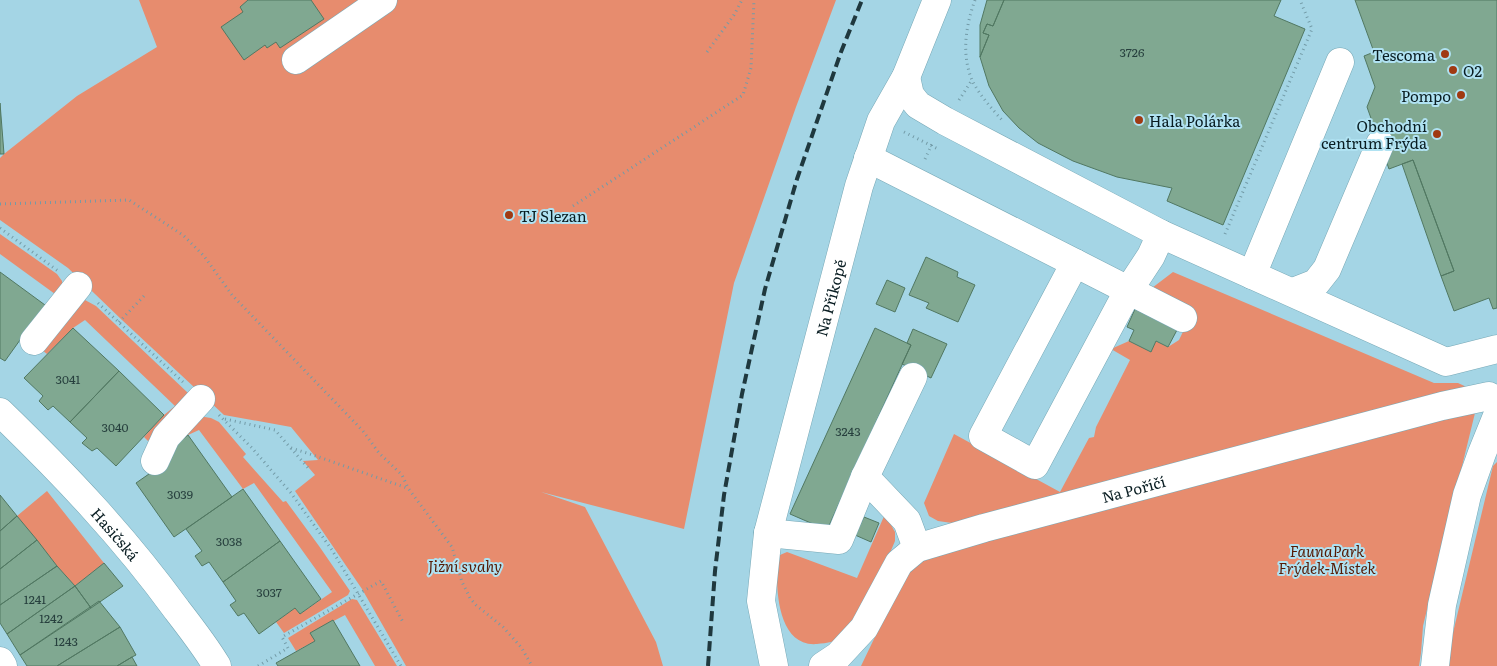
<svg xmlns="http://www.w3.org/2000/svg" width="1497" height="666" font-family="Literata,serif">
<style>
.green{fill:#e78c6e}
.building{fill:#80a891;stroke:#517862}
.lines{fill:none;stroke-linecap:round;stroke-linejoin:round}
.minor-casing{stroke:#77a8b6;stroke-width:29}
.path{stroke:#739ba7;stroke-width:3;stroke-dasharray:1 4;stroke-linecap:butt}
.minor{stroke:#fff;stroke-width:28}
.rail{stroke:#1f383e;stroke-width:4;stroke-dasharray:10 5;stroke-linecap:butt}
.poi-dot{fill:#a03a13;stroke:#b0e2f2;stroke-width:2}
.labels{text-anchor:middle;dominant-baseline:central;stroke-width:4;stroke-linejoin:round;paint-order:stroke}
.number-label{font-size:12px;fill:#27403e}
.poi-label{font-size:15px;fill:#091d22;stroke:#b0e2f2;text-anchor:end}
.street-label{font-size:15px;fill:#091d22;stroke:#b0e2f2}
.park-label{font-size:15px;font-style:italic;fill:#551a04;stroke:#b0e2f2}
</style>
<rect width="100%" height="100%" fill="#a4d5e5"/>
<path class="green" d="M139,0H836L796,107L734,283L684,529L541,492L585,507L656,642L663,666H406L362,589L295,491L315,475L303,461L318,460L291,427L224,415L122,320L68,268L0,220V158L4,154L77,96L157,47Z
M0,234L57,274L62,281V293L55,294L0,254Z
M1173,272L1434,383H1458L1473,390L959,524L938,521L929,516L924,503L954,434L1060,492L1089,438L1094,437L1096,427L1130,360L1111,349L1129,341L1151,352L1156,341L1168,347L1179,340L1192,313L1148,291Z
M85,300L96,306L188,393L164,430L148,441L144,437L164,415L175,406L85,320L73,328L47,354L37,346Z
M1473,409L1475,413L1423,626L1421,653L1419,666H861L910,564L922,557Z
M198,416L211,418L219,422L246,454L243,457L283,502L286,501L319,546L350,591L348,595L284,633L276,622L295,608L300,614L332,592L254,483L243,489L199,430L188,435L172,458L161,466Z
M1497,462V666H1445L1493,466Z
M47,491L104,563L75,586L57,566L17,516Z
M885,514L895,532V541C885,564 865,622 846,635C837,642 827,643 817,644C783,647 777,603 777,577C777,570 779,562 780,555L787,552L857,578Z
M352,599L357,600L397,666H375L345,615L311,633L315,641L296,651L288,638Z"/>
<path class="building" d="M248,0H311L324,19L280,48L276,42L267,48L265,45L244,60L221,27L243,12L240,7Z
M987,0H1004L993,26L987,24L983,33L989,35L980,57V25Z
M1004,0H1281L1274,16L1305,29L1223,225L1167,201L1172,188L1117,177L1073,161L1038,143L1019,128L1003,111L989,86L980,57L989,35L983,33L987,24L993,26Z
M1355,0H1497V308L1493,309L1489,298L1454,311L1441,276L1454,271L1413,160L1389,169L1367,107L1375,87L1364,56L1374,52Z
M0,103L4,154H0Z
M1413,160L1454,271L1441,276L1402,164Z
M926,257L958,272L957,277L975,285L958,322L926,308L929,303L909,295Z
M0,272L45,305L5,361L0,358Z
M887,280L905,288L895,312L876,304Z
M1135,309L1177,330L1168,347L1156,341L1151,352L1129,341L1134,330L1127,327Z
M73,328L119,371L70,422L53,406L48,410L39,401L43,396L24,378Z
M875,328L911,345L827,530L790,514Z
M913,329L947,344L931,378L902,364L911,345L907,343Z
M119,371L164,415L116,466L97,448L92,451L82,443L87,438L70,422Z
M188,435L232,497L174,537L136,483L172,458L167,451Z
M243,489L280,541L223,582L209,562L202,566L195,556L202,551L186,529Z
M0,495L17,516L0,531Z
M17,516L37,540L0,569V531Z
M864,517L879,523L871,542L855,535Z
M37,540L57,566L0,605V569Z
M280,541L321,599L300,614L295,608L259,634L244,613L238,616L230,605L236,601L223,582Z
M104,563L123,586L91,608L75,586Z
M57,566L75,586L7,634L0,623V605Z
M75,586L91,608L20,655L7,634Z
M99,601L120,627L57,666H27L20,655Z
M333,620L360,666H278L276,663L315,641L310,633Z
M120,627L136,655L132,657L117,666H57Z
M132,657L137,666H117Z"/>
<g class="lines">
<defs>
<g id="minor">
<path d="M296,60L383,0"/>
<path d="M906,77L910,95L918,105L945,121L1161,234L1446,362L1497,349"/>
<path d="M868,158L1075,263L983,436L1035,465L1128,291L1151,256L1161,234"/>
<path d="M1075,263L1183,318"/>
<path d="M1252,275L1340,62"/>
<path d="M1293,292L1316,283L1327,269L1380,144"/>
<path d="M34,341L78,286"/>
<path id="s1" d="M0,412C65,475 124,537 177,610C191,628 205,646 217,666"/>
<path d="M155,461L166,437L201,399"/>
<path d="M865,477L907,521L917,548"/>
<path d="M768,533L839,540L865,477L913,377"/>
<path d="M0,661L3,666"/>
<path id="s2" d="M774,666L761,601L768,533L859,186L881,121L906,77L937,0"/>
<path id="s3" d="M823,666L838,656L864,628L899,563L917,548L984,528L1442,406L1489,396L1497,401"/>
<path d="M1435,666L1442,605L1467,495L1482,453L1497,416"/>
</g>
</defs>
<use href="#minor" class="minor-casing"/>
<path class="path" d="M975,0C966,25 961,54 972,80C978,93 992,109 1002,120
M707,52L734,15L742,0
M959,100L972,80
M904,132L938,149
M925,159L932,144
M0,204L129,200L183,235L204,256L232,295L363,431L379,453L402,475L408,488L452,547L462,582L470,598L476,605L503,627L521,647L532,666
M573,206L743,95L751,68L754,0
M0,228L58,271
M1225,234L1312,29L1300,0
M98,303L183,382
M119,322L144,296
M219,415L252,448L291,493L332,550L401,666
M225,419L275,430L310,470
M291,448L313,455L407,488
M258,666L288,648L282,637L381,581L404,624"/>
<use href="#minor" class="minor"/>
<path class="rail" d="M708,666L715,571L724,495L742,394L765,289L797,179L841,52L862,0"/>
</g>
<g class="poi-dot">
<circle cx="1445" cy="54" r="5"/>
<circle cx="1453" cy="70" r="5"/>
<circle cx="1461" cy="95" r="5"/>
<circle cx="1139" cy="120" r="5"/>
<circle cx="1437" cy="134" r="5"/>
<circle cx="509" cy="215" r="5"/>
</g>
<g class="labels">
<g class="number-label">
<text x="1132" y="52">3726</text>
<text x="68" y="379">3041</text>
<text x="115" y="427">3040</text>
<text x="848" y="431">3243</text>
<text x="180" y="494">3039</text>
<text x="229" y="541">3038</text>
<text x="269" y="592">3037</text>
<text x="35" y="599">1241</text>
<text x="51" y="618">1242</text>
<text x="66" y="641">1243</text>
</g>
<g class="poi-label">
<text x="1435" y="54">Tescoma</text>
<text x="1463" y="70" text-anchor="start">O2</text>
<text x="1451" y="95">Pompo</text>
<text x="1149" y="120" text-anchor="start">Hala Polárka</text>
<text x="1427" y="125">Obchodní<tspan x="1427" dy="17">centrum Frýda</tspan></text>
<text x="519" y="215" text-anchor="start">TJ Slezan</text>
</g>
<g class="street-label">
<text stroke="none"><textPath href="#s2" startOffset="378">Na Příkopě</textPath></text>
<text stroke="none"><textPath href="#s3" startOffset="378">Na Poříčí</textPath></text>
<text stroke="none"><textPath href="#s1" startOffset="168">Hasičská</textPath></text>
</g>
<g class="park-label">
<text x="1327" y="550">FaunaPark<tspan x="1327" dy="17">Frýdek-Místek</tspan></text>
<text x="465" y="565">Jižní svahy</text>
</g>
</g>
</svg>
